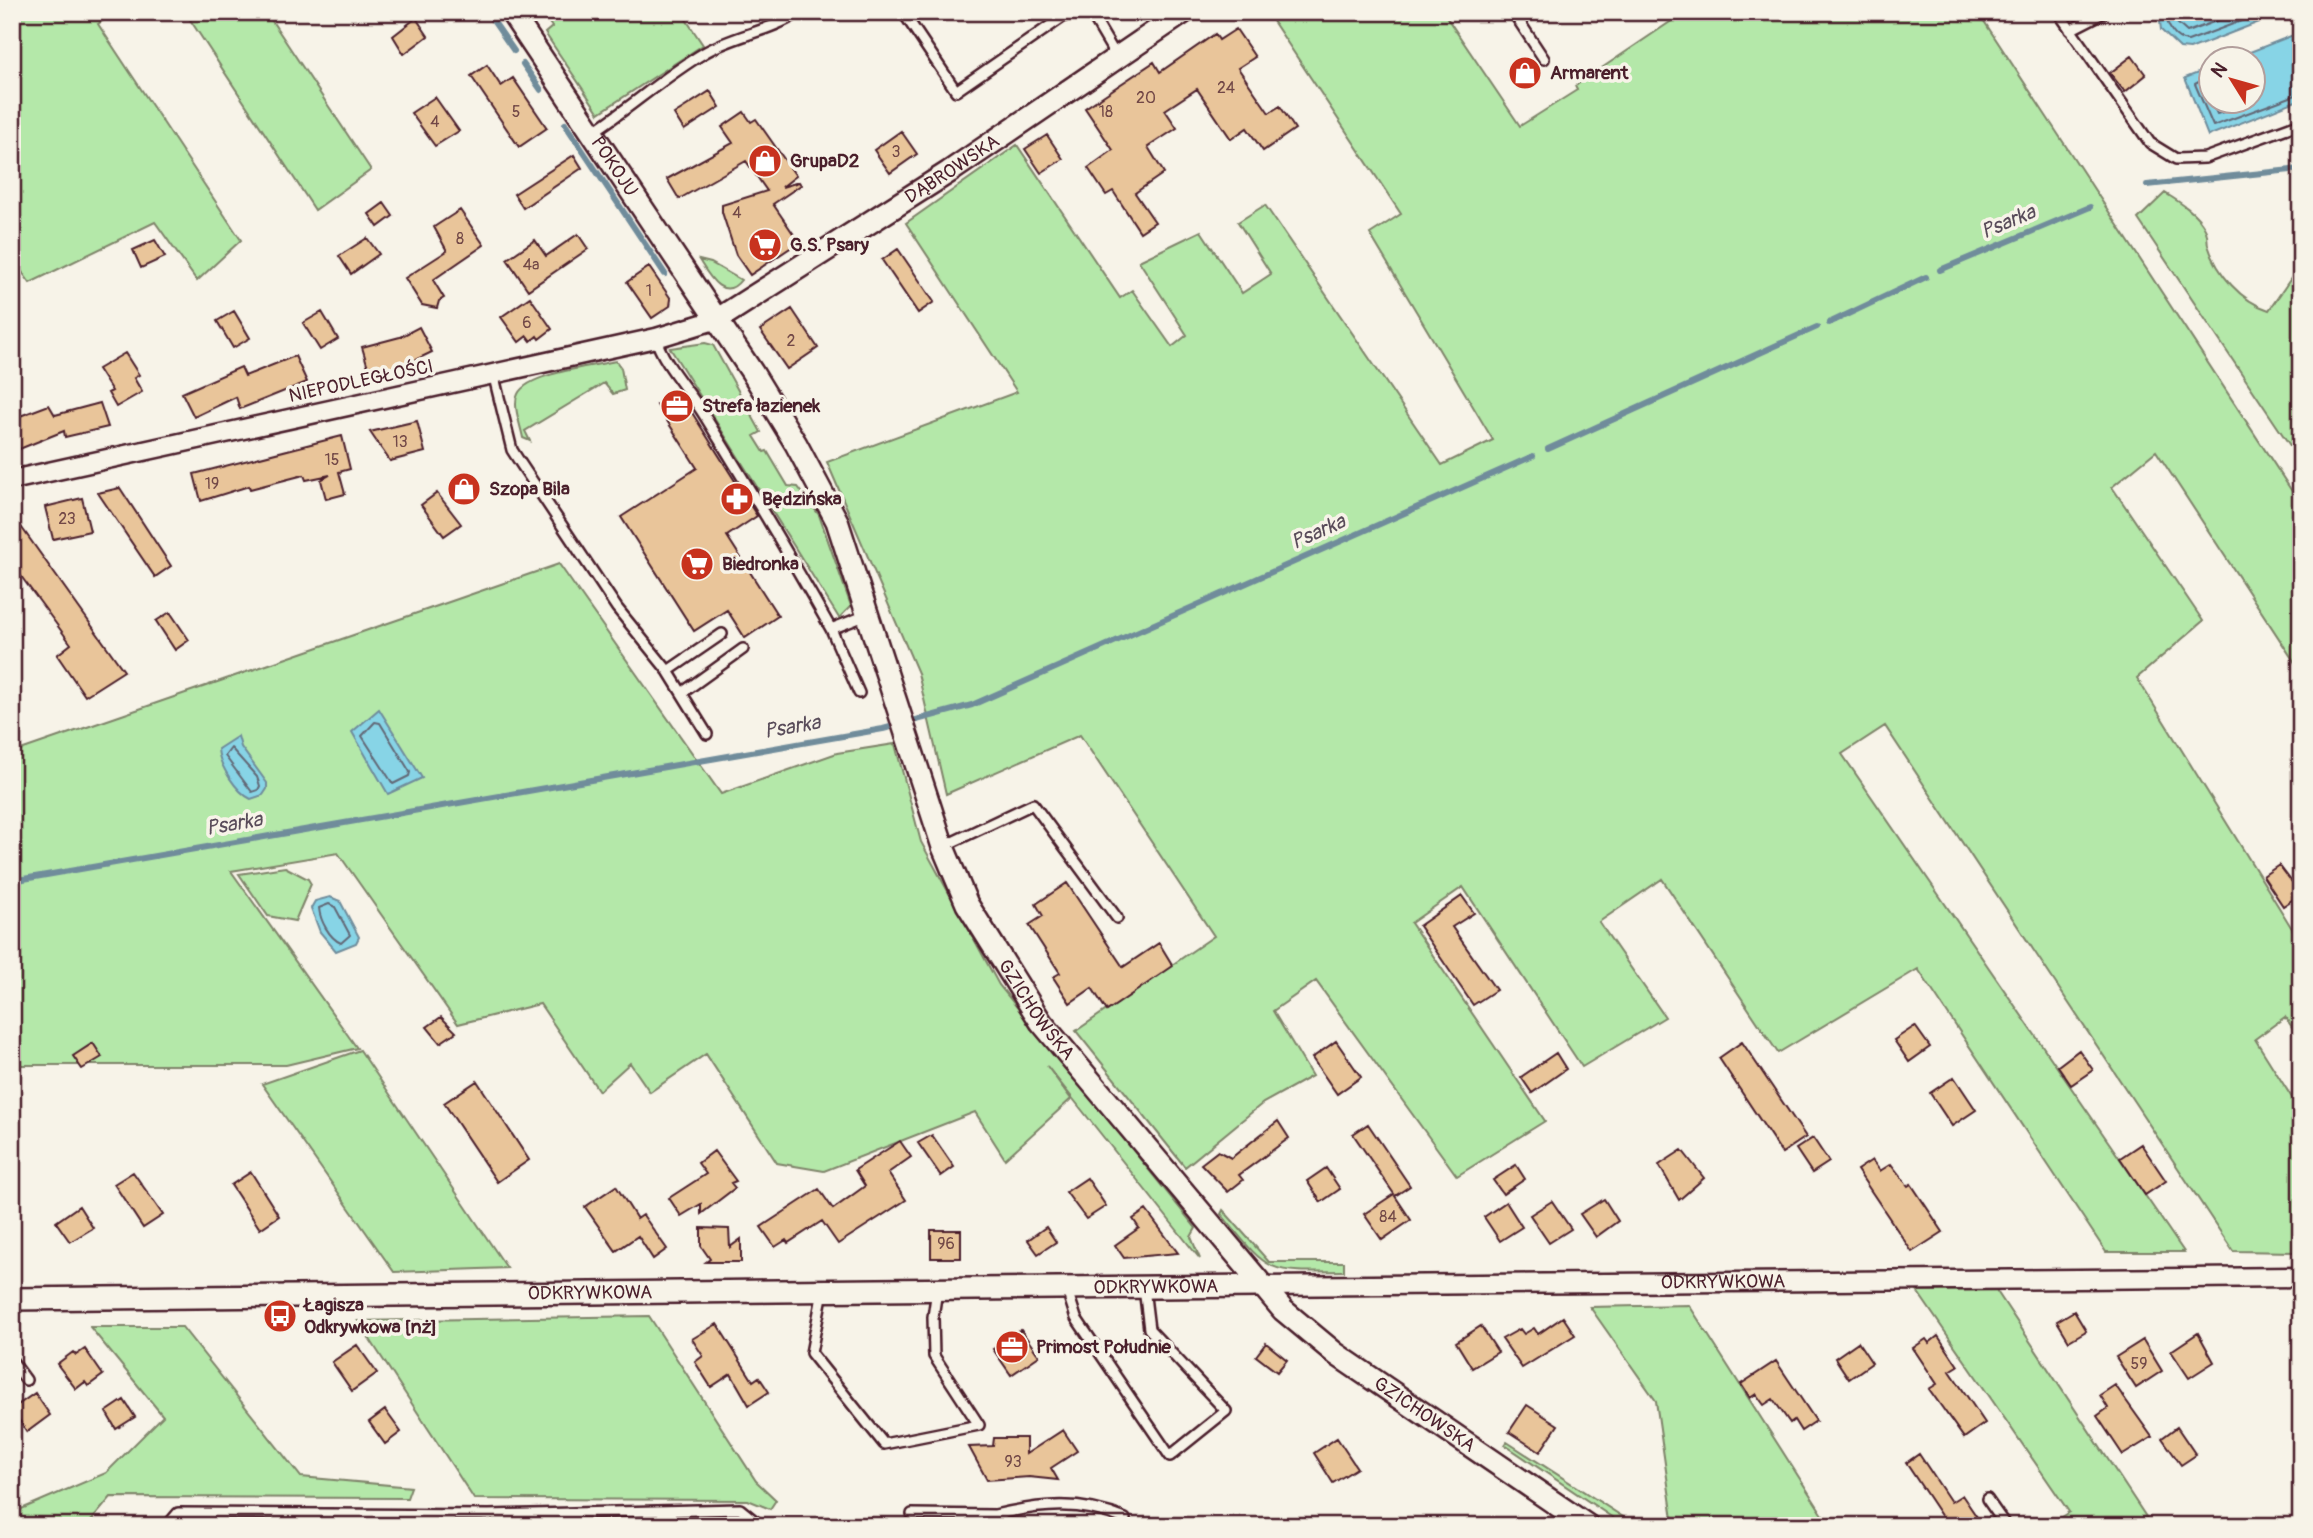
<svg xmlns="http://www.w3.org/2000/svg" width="2313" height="1538" font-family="Pangolin,sans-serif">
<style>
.green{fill:#b4e8a9;stroke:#7f846a;stroke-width:2}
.water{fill:#87d4e6;stroke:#6f8c9b;stroke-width:2}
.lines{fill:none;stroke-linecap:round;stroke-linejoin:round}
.shore{stroke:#626776;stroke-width:2}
.stream{stroke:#6f8c9b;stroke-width:6}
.building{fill:#e9c59a;stroke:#4a1f2b;stroke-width:2}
.service-casing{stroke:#4a1f2b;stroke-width:14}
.minor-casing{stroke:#4a1f2b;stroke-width:23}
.tertiary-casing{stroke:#4a1f2b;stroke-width:26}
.service{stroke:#f7f3e8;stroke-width:9}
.minor{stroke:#f7f3e8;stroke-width:18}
.tertiary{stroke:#f7f3e8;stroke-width:21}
.labels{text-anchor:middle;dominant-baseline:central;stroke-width:7;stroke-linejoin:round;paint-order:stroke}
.number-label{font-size:16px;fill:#724847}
.poi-label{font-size:19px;font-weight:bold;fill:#4a1f2b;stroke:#f7f3e8;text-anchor:start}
.street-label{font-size:19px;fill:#4a1f2b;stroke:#f7f3e8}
.water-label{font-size:21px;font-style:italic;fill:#594c5a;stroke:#f7f3e8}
</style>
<rect width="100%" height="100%" fill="#f7f3e8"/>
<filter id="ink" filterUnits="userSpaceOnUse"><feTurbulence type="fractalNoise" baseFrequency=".0143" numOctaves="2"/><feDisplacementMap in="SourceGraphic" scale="14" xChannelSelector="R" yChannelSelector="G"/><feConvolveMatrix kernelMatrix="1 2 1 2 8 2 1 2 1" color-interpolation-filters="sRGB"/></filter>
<g filter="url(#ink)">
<path class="green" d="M12,12H115L98,24L241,240L197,281L155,222L30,283L12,258Z
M185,12H266L371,170L315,210Z
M533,12H566L569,16L575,12H681L703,45L599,113L545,33L552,27L543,14L537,17Z
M1267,12H1443L1520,126L1577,90L1575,86L1685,12H1978L2301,505V672L2156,451L2112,487L2203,621L2137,678L2301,943V1040L2285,1017L2255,1039L2301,1112V1191L2296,1195L2301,1202V1252L2233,1251L1885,726L1842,754L2184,1252H2106L1918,969L1778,1053L1662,879L1599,922L1665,1017L1582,1067L1463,887L1411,923L1545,1121L1457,1176L1316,981L1273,1011L1312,1076L1263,1103L1185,1167L1076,1031L1214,936L1080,735L946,794L918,673L827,462L1017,392L906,223L1017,145L1120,298L1132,290L1172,347L1187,335L1139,261L1201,231L1242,293L1271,274L1238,222L1265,205L1442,465L1493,440L1370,234L1401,214Z
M2165,193C2178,201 2199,214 2205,229C2208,234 2207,240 2208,245C2217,274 2241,301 2269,310L2301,264V462L2138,219Z
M699,260L711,263L741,280C723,303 708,274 699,260Z
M705,343L713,345L761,432L754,436L764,452L767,451L788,486L798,487L819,515L851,606L839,618L670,348Z
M616,361L621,368L625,390L613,394L604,383L525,431L530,441L523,438C521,426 512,405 518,394C528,373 594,366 616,361Z
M559,564L721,794L837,753L895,744L921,842L999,985L1196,1228L1191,1237L1200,1259L1047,1066L1071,1099L1005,1159L975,1112L824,1171L777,1163L706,1054L650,1092L630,1063L599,1091L540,1004L458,1024L338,853L231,871L357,1048L286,1065H12V753Z
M285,867L308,879L311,884L295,921L268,916L239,874Z
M360,1050L507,1268L394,1272L262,1084Z
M1223,1210L1269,1262H1344V1271C1266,1273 1270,1274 1221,1214Z
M1996,1290L2152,1526H2047L2069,1512L1917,1291Z
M1689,1305L1830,1526H1674L1656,1401L1590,1307Z
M649,1316L756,1481L776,1500L770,1509L748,1500L474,1499L358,1321Z
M90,1327H182L301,1477L411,1487L407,1498L111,1497L87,1526H12V1513L106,1473L163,1416Z
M1507,1442L1637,1526H1625L1505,1445Z"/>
<path class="water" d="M2159,12H2285L2190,49L2180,48L2161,30Z
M2301,32V99L2208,136L2185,78L2211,68L2212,102H2254V60L2232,59Z
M379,709L422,778L388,794L352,732Z
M238,736L241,747L267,783V789L263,795L251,799C236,792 219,765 218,749Z
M330,897L340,901L359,937L356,943L336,951L320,932L311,908L315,901Z"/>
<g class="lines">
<path class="shore" d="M2166,12C2166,25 2174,40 2188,41L2265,12
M2174,12L2176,22L2187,32L2240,12
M2212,75L2195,84L2213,126L2301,93
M2212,85L2207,90L2217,114L2252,102
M375,722L380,723L410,772L409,776L393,784L362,736Z
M231,748L257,777L260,786L258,790L252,792L225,756Z
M329,904L335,907L350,935L341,943C329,938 320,920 319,908Z"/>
<path class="stream" d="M487,12L514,51
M523,64L541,90
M565,124L665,274
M2147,185L2301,169
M1940,270L2090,207
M1829,323L1926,277
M1548,449L1817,327
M12,881L883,729L972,705L1533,456"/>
</g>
<path class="building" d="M416,18L428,36L404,54L393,36Z
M1236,29L1255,57L1238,68L1269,113L1280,106L1295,129L1263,151L1247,128L1231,139L1197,89L1165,110L1177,128L1148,147L1164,173L1135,193L1155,222L1140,232L1113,191L1106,195L1088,168L1113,150L1085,108L1154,62L1160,72L1215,34L1219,40Z
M2132,56L2146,75L2125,92L2110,73Z
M487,65L501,86L513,78L547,128L519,147L471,76Z
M710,91L720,107L684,130L674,114Z
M435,97L459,131L435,146L411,113Z
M744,112L751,122L756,119L796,176L782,187L799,182L801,185L773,204L799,242L750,275L736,255L722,212V205L767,191L746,161L679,199L667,179L733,143L722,127Z
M901,131L917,154L890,173L874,150Z
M1047,135L1063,159L1041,173L1025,149Z
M574,155L582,168L523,208L514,194Z
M384,203L393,216L378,227L369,214Z
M460,210L484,245L433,280L444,298L439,301L437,308L422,305L405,278L447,251L434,227Z
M578,234L588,249L528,290L507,259L535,240L546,256Z
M367,238L379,254L351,274L339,256Z
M155,240L165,257L141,268L133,250Z
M898,249L934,302L918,313L882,260Z
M649,267L671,299L670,306L652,318L627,282Z
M530,297L552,329L539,339L537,336L531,341L527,336L519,342L501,317Z
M792,309L818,348L787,369L760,330Z
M234,311L250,338L233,348L217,321Z
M322,312L338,339L320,350L303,323Z
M419,327L432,352L405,365L370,374L362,347L400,337Z
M125,353L139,375L134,378L142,392L116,407L108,393L112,391L98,369Z
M295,356L307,382L240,409L236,397L194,417L182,393L241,367L245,376Z
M679,392L757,516L727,536L778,616L745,638L727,610L694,631L621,517L697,468L657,405Z
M100,403L108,427L65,437L64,431L12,452V419L49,405L55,415Z
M417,421L425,452L390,461L370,432Z
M342,436L350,469L339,472L345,494L326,499L321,480L330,475L306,480L304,475L250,489L249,486L201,501L194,474Z
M120,488L171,566L155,577L98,493Z
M437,493L461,524L444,536L421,505Z
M82,498L90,531L53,539L45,507Z
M12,514L124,671L85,696L57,655L71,644L12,564Z
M170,612L189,640L175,650L156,621Z
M2279,865L2301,894L2283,906L2263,876Z
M1067,883L1123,967L1159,943L1173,966L1107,1011L1092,988L1070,1003L1053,977L1060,973L1029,925L1043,916L1036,904Z
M1462,896L1474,913L1452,927L1496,990L1473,1005L1419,926Z
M441,1017L456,1032L440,1043L427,1027Z
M1915,1026L1930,1047L1909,1062L1894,1040Z
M1336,1041L1361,1077L1337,1094L1312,1058Z
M1742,1042L1806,1137L1782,1153L1719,1058Z
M93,1043L102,1057L82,1069L73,1056Z
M2079,1050L2093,1070L2071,1085L2058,1066Z
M1556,1053L1566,1069L1532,1093L1521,1077Z
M1954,1077L1976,1110L1952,1126L1930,1093Z
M477,1081L529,1160L497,1182L444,1103Z
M1278,1121L1289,1138L1239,1175L1243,1180L1228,1192L1201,1164L1218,1151L1231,1158Z
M1368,1124L1410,1186L1395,1196L1411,1220L1382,1240L1364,1214L1394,1194L1353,1134Z
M932,1135L954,1167L941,1176L918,1143Z
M1813,1138L1829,1162L1812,1173L1796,1149Z
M900,1141L911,1157L888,1173L906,1200L838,1244L822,1221L788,1243L786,1240L775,1247L761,1227L819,1189L833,1209L865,1186L855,1170Z
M2141,1144L2166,1181L2145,1195L2120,1158Z
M1682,1150L1704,1178L1679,1200L1659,1165Z
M714,1151L736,1181L731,1183L735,1188L701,1214V1204L681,1216L669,1198L706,1174L698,1163Z
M1872,1160L1880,1171L1891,1164L1908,1186L1911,1184L1943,1232L1912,1252L1857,1170Z
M1516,1165L1525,1179L1503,1194L1493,1180Z
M1326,1168L1340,1189L1321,1202L1307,1181Z
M133,1172L163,1215L143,1228L114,1184Z
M251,1172L279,1216L260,1229L231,1185Z
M1087,1178L1106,1206L1086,1219L1066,1192Z
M616,1186L637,1219L643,1215L667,1249L653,1259L638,1236L616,1251L585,1207Z
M1604,1199L1618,1221L1596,1237L1580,1214Z
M1552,1201L1571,1229L1549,1243L1530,1215Z
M1506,1202L1522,1227L1500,1241L1484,1217Z
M79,1206L93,1228L70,1242L56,1222Z
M1146,1210L1178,1253L1124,1258L1115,1245L1139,1228L1133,1219Z
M1046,1227L1056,1242L1038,1254L1028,1240Z
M701,1228L729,1229L730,1247L741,1239V1262H706L710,1259L701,1246Z
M931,1230H961V1258H931Z
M2074,1311L2086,1331L2069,1341L2057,1321Z
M1563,1317L1575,1335L1522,1368L1502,1339L1520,1329L1524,1334L1534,1328L1538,1334Z
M717,1324L753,1381L759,1377L769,1392L749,1405L731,1374L711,1387L695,1362L703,1356L692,1339Z
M1481,1326L1498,1352L1472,1368L1456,1342Z
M1021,1330L1039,1356L1011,1375L993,1349Z
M2198,1333L2214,1362L2189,1378L2171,1351Z
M1938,1336L1958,1366L1950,1371L1985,1423L1964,1438L1929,1389L1937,1384L1913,1348L1926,1339L1929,1343Z
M2143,1340L2162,1371L2136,1388L2116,1357Z
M1858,1342L1872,1363L1849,1379L1835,1358Z
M1266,1343L1287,1360L1277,1372L1256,1356Z
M357,1345L377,1373L352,1391L332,1362Z
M85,1349L103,1375L88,1386L85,1382L76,1389L57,1364L73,1352L76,1355Z
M1776,1361L1816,1421L1801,1431L1794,1420L1790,1423L1773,1399L1764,1405L1756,1394L1750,1398L1741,1384Z
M2115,1385L2152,1437L2123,1455L2097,1416L2108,1408L2100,1395Z
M35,1393L50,1415L27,1432L12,1409Z
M124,1400L135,1417L116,1429L106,1412Z
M1527,1405L1558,1425L1540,1452L1509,1432Z
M385,1410L401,1432L385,1444L369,1422Z
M2177,1427L2196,1455L2181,1465L2162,1438Z
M1063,1430L1077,1451L1051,1468L1058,1480L1029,1477L987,1480L969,1447L993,1446L994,1438H1026V1454Z
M1337,1438L1357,1468L1333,1483L1314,1453Z
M1919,1454L1951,1502L1962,1495L1983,1526H1948L1906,1463Z"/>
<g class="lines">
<defs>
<path id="service" d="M903,12L956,91L1070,12
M1090,12L1116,56
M1513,12L1544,59
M2058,12L2150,143L2176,159L2205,158L2301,123
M2070,30L2105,12
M593,132C631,107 665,76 704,53C734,35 770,32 799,12
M656,338C661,361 691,393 704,415C748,486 790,556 831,629L867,615
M493,373L512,450L521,464L617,608L668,671L722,634
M831,629L859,693
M668,671L707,734
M682,693L743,649
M944,846L1033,804L1117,918
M1067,1290L1076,1318L1170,1456L1226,1411L1149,1329L1144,1288
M823,1291L811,1353L884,1444L979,1425L934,1356L933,1317L937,1290
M12,1361L26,1380
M1987,1499L2006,1526
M912,1514L995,1515L1009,1526
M995,1515C1041,1504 1081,1500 1125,1519
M167,1526L178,1513L489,1515L740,1509L761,1526
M1554,1526L1567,1512"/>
<g id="minor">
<path d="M12,480L656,338L718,319"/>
<path id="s1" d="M1259,1286L2301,1277"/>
</g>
<g id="tertiary">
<path id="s2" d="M511,12L752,372L796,444L837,521L943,847L967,904L1041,1022L1283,1310L1336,1354L1588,1526"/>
<path id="s3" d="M718,319L949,172L1184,12"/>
<path id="s4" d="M12,1299L1259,1286"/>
</g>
</defs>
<use href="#service" class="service-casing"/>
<use href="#minor" class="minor-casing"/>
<use href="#tertiary" class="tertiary-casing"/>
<use href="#service" class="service"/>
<use href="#minor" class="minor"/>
<use href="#tertiary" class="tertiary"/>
</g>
</g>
<defs>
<symbol id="shop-disc" viewBox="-11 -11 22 22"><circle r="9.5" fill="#c8321e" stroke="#f7f3e8"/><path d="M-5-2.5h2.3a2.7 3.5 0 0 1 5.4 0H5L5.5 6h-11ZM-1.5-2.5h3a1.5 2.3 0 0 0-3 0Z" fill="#fff"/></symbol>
<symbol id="supermarket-disc" viewBox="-11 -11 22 22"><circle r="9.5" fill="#c8321e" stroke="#f7f3e8"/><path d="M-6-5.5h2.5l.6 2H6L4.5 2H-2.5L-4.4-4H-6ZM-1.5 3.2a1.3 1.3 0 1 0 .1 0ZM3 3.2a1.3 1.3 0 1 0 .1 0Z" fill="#fff"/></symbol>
<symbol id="office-disc" viewBox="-11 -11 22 22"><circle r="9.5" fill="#c8321e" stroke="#f7f3e8"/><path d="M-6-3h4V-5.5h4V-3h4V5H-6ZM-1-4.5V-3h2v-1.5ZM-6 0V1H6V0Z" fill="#fff"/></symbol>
<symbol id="pharmacy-disc" viewBox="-11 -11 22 22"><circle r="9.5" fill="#c8321e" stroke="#f7f3e8"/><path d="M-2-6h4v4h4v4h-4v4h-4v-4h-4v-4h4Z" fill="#fff"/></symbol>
<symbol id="bus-disc" viewBox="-11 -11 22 22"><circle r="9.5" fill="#c8321e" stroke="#f7f3e8"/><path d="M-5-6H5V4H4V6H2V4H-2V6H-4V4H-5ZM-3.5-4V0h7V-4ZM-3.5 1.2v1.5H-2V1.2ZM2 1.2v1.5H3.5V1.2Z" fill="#fff"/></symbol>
</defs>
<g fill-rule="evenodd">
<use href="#shop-disc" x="1506" y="54" width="38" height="38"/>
<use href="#shop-disc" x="746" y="142" width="38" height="38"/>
<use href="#supermarket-disc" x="746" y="226" width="38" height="38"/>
<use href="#office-disc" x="658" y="387" width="38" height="38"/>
<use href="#shop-disc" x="445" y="470" width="38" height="38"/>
<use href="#pharmacy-disc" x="718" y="480" width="38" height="38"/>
<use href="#supermarket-disc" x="678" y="545" width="38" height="38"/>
<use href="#bus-disc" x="261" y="1297" width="38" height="38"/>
<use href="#office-disc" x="993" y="1328" width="38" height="38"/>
</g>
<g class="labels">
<g class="number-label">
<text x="1226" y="88">24</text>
<text x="1146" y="98">20</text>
<text x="516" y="112">5</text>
<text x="1106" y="112">18</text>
<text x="435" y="122">4</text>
<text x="896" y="152">3</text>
<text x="737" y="213">4</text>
<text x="460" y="239">8</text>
<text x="531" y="265">4a</text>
<text x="649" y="291">1</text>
<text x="527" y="323">6</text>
<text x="791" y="341">2</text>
<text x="400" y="442">13</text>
<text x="332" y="460">15</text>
<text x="212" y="484">19</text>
<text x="67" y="519">23</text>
<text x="1388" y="1217">84</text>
<text x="946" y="1244">96</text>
<text x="2139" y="1364">59</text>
<text x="1013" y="1462">93</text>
</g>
<g class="poi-label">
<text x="1550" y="73">Armarent</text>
<text x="790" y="161">GrupaD2</text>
<text x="790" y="245">G.S. Psary</text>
<text x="702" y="406">Strefa łazienek</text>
<text x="489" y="489">Szopa Bila</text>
<text x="762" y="499">Będzińska</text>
<text x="722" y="564">Biedronka</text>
<text x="304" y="1305">Łagisza<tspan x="304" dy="22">Odkrywkowa [nż]</tspan></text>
<text x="1036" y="1347">Primost Południe</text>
</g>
<g class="street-label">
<text stroke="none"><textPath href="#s2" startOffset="186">POKOJU</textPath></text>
<text stroke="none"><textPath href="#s3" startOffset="278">DĄBROWSKA</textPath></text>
<text transform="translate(361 381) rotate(-12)">NIEPODLEGŁOŚCI</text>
<text stroke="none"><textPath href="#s2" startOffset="1136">GZICHOWSKA</textPath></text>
<text stroke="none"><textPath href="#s1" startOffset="464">ODKRYWKOWA</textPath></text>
<text stroke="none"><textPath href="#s4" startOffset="1144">ODKRYWKOWA</textPath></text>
<text stroke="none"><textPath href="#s4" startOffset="578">ODKRYWKOWA</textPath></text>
<text stroke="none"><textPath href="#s2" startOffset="1701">GZICHOWSKA</textPath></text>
</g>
<g class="water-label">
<text transform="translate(2008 222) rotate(-23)">Psarka</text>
<text transform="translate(1318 532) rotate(-24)">Psarka</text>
<text transform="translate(792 727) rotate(-10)">Psarka</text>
<text transform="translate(234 824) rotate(-10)">Psarka</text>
</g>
</g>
<rect width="2313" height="1538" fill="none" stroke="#f7f3e8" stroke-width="42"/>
<rect x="21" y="21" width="2271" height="1496" fill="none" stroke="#4a1f2b" stroke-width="2.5" filter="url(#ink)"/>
<g transform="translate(2232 80) rotate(307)"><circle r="33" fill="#f7f3e8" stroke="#b29e9c" stroke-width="2"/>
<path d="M0-5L12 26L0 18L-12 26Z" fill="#c8321e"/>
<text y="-10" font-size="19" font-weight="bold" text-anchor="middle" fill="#4a1f2b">N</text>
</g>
</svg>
